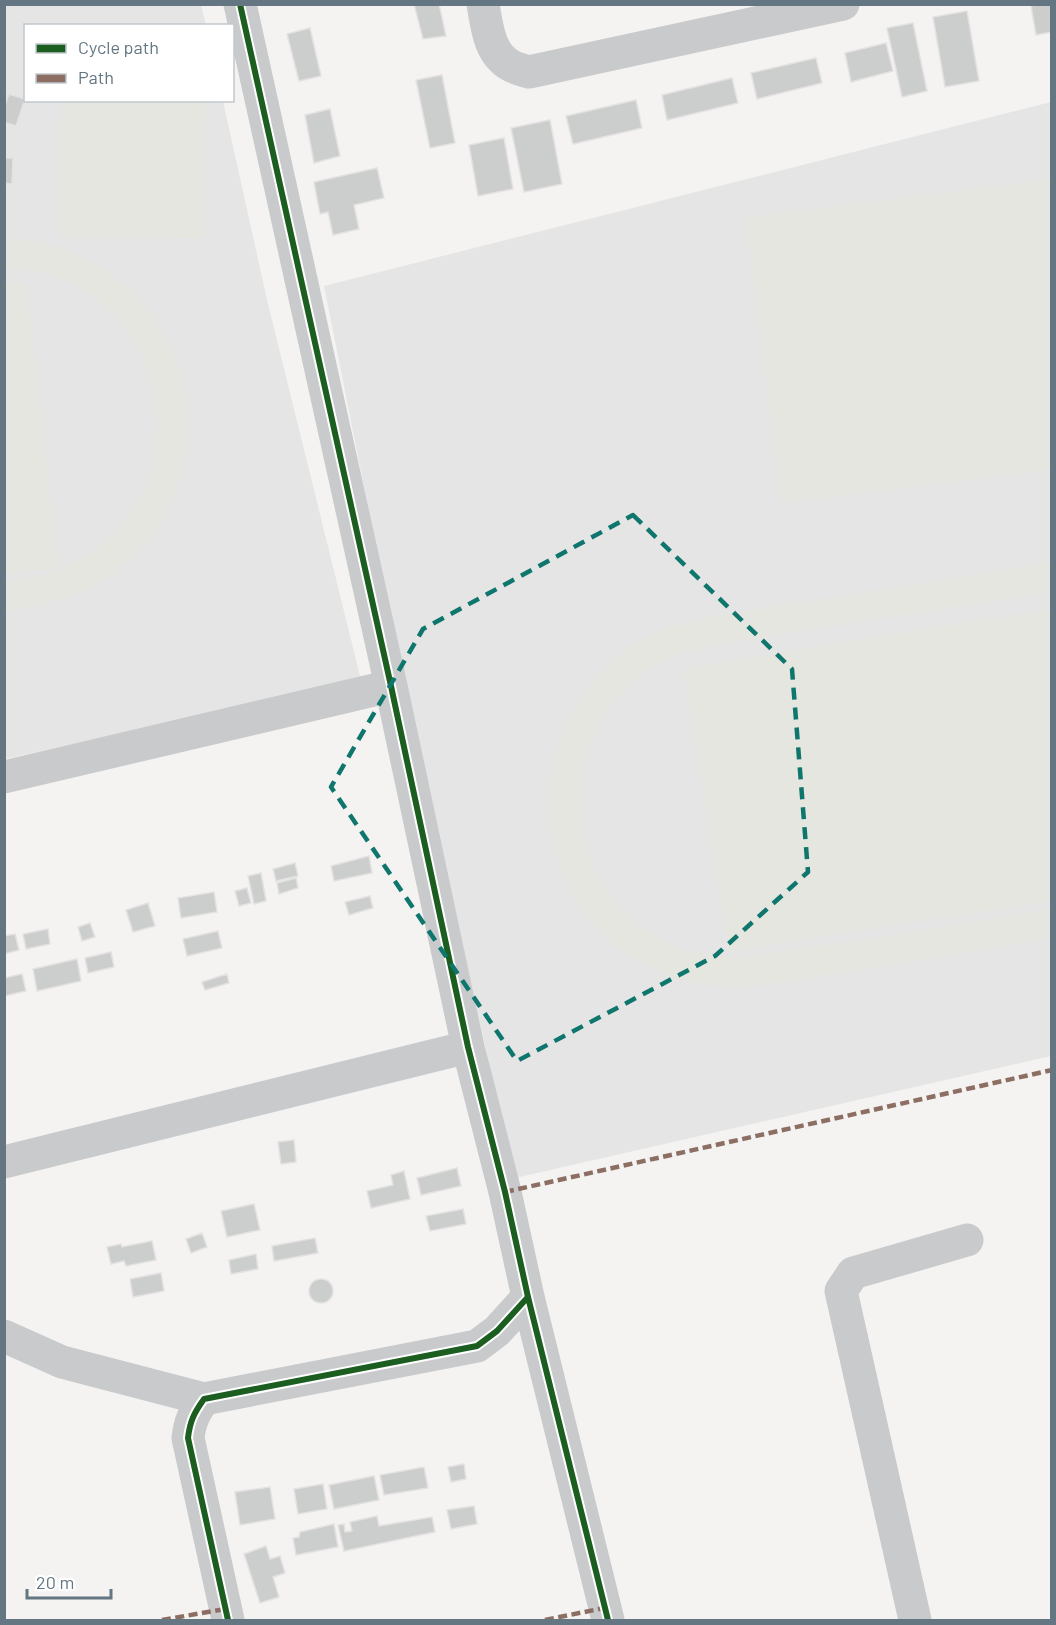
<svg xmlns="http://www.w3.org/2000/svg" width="1056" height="1625" font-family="Barlow,sans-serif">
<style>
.built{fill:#e4e5e4}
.green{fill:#e4e6df}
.building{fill:#cccdcd;stroke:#e3e2e1;stroke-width:1.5}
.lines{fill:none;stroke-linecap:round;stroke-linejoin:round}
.minor{stroke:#c9cacb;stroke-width:33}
.quiet{stroke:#8d6e63;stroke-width:4.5;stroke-dasharray:9 4.5;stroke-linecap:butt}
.cycleway-casing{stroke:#fff;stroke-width:10}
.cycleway{stroke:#1b5e20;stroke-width:6}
.marked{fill:none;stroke:#0f766e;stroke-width:4.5;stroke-dasharray:12 8;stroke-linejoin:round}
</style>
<rect width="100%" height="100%" fill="#f4f3f1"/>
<path class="built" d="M4,5H201L206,25L26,26V100L223,101L267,300L361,680L5,759Z
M1051,102V1056L515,1178L401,672L324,286Z"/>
<path class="green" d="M62,101H205L204,238L61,237Z
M1051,179V469L782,503L746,218Z
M4,239C33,238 62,247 87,260C198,316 221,470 132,557C95,592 54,605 5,611V582C36,578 64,571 90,554C181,495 179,360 94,297C68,278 36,267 5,268Z
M26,282L58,568L5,574V285Z
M1051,562V591L710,646C694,650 678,654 663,661C636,675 613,699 599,724C552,807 591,917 682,949C707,958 732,958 758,956L1051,909V938L762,985C732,987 702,987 673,977C564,940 519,810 573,712C590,681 618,652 650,636C668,628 686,623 706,618Z
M1051,609V900L729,952L684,669Z"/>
<path class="building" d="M414,4H439L446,36L423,39Z
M1040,4H1052V32L1036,35L1031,6Z
M967,11L979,81L945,87L933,17Z
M913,23L927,91L902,97L887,28Z
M310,28L321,76L299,81L287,34Z
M886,43L893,71L851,82L845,53Z
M816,58L822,83L757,99L751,73Z
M442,75L455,143L430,148L416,80Z
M732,78L738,103L667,120L662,95Z
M9,94L25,99L16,126L4,122V108Z
M636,100L642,128L573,144L566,116Z
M330,109L340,156L314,163L305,115Z
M550,120L562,184L524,192L511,128Z
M504,138L513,189L478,196L469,145Z
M4,158H13L12,184L4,183Z
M377,168L384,198L354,205L359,229L333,235L328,212L320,214L314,182Z
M369,856L372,873L334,881L331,866Z
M295,863L298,876L276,881L273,869Z
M261,873L266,901L254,904L248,876Z
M296,878L298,888L279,894L277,883Z
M247,888L251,903L239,906L235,891Z
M214,892L217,912L181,918L178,898Z
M370,896L373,908L349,915L345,902Z
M148,903L155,926L133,932L126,910Z
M90,923L95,937L82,941L78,927Z
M48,929L50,944L26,949L23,934Z
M218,931L222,948L187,956L183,939Z
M15,934L19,950L4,954V936Z
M111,952L114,967L88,973L85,958Z
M77,959L81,981L37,991L33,969Z
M22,974L26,991L4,996V978Z
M227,974L229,983L205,990L202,982Z
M294,1140L296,1162L281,1164L278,1142Z
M457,1168L461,1186L421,1195L417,1178Z
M404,1171L410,1199L371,1208L367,1191L393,1185L391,1175Z
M254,1204L260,1230L227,1237L221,1211Z
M463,1209L466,1224L430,1231L426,1216Z
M202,1233L207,1247L191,1253L186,1239Z
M315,1238L318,1253L274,1261L272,1246Z
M152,1241L156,1260L126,1266L124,1261L111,1264L107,1247L121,1244L122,1247Z
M256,1254L258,1269L231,1274L229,1260Z
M161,1273L164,1291L133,1297L130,1279Z
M309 1291a12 12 0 1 1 24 0a12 12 0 1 1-24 0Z
M464,1464L466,1479L451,1482L448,1467Z
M424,1467L428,1488L384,1495L380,1475Z
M374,1476L379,1500L334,1509L329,1485Z
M323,1484L327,1509L298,1514L294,1489Z
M270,1487L275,1519L240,1525L235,1492Z
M474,1506L477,1524L451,1529L447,1510Z
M377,1516L379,1526L432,1517L435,1532L344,1551L338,1525L344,1524L345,1532L352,1531L350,1522Z
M334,1524L338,1547L296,1555L293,1538L299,1537L300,1532Z
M266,1546L270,1559L280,1556L285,1573L273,1577L279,1597L260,1603L244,1554Z"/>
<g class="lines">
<path class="minor" d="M240,4L391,686L468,1047L505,1192L528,1297L608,1620
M483,4C487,27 489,53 510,65C516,69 523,70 529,72L843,4
M4,777L391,686
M4,1162L468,1047
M4,1336L62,1362L204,1399
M228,1620L188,1438C190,1421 194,1413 204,1399L477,1346L497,1331L528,1297
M915,1620L841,1291L853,1273L967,1240"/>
<path class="quiet" d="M505,1192L1052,1070
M162,1620L225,1609
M545,1620L604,1608"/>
<defs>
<path id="cycleway" d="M240,4L391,686L468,1047L505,1192L528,1297L608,1620
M228,1620L188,1438C190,1421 194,1413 204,1399L477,1346L497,1331L528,1297"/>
</defs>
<use href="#cycleway" class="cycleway-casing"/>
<use href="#cycleway" class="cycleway"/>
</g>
<path class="marked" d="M633,515L792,669L808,872L715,956L517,1061L331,787L423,629Z"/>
<rect width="1056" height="1625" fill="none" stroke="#637682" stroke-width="12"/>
<rect x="24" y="24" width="210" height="78" fill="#ffffff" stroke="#c1c8cd" stroke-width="1.5"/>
<rect x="36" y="44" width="30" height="9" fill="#1b5e20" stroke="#c1c8cd" stroke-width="1.5"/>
<text x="78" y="54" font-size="18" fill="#637682">Cycle path</text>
<rect x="36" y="74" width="30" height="9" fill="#8d6e63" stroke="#c1c8cd" stroke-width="1.5"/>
<text x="78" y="84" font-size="18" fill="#637682">Path</text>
<path d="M27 1589v9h84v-9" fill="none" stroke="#637682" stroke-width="3"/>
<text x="36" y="1589" font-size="18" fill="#637682" stroke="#ffffff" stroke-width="4.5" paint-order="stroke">20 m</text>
</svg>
